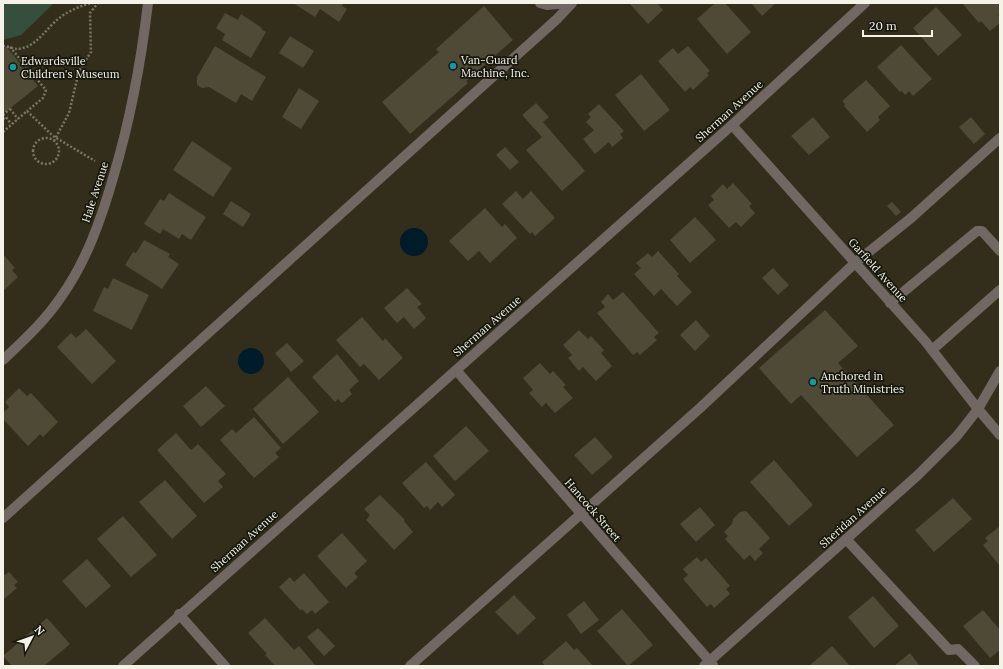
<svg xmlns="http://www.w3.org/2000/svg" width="1003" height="669" font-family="Lora,serif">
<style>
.green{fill:#364f3c}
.water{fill:#001b29}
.building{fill:#4e4a36}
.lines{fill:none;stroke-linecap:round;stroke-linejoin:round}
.path{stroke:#7a7666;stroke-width:2.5;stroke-dasharray:2 2;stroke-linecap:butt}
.minor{stroke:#716763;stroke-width:10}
.culture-dot{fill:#0f9aa8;stroke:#18170e;stroke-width:1.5}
.labels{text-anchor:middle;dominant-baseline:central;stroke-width:3.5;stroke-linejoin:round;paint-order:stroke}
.poi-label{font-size:11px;fill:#f5f3e7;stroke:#18170e;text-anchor:start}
.street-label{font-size:11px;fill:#f5f3e7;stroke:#18170e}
</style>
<rect width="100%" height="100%" fill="#332e1b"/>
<path class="green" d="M3,3H54L21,35L3,40Z"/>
<path class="water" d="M400 242a14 14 0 1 1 28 0a14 14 0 1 1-28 0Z
M238 361a13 13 0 1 1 26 0a13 13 0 1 1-26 0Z"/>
<path class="building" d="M293,3H344L342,6L347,9L339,22L320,9L315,17Z
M629,3H657L663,10L648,24Z
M715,3H725L751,32L727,54L697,19Z
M751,3H776L762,16Z
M962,3H1000V14L998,15L1000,17V23L990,31L981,21L979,23Z
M484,6L513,40L466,81L468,83L410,134L382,102L439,52L436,49Z
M936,7L962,35L938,56L913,28Z
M225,13L238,20L241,14L262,28L261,29L266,32L251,58L222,40L225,34L216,28Z
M290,36L314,51L303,68L279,53Z
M901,45L932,79L913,96L909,91L905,95L902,91L900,92L877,67Z
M6,46L38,86L3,114V49Z
M215,46L266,77L252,101L241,94L236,103L209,87L202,88L197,85V77Z
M688,46L710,71L707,73L709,75L693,90L690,87L685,92L658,61L673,48L678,54Z
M641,74L670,110L644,131L615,95Z
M866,80L890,106L878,117L880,120L867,132L844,106L845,104L842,101Z
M299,88L319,101L301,129L282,117Z
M536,103L549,117L543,122L585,171L562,191L526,150L542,137L522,115Z
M599,104L624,131L620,134L623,138L612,147L609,142L595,154L583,139L594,130L586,122L591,117L588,114Z
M813,117L830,137L809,155L791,136Z
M971,117L985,134L974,144L959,127Z
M192,141L232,168L213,197L173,170Z
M505,147L519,162L510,170L496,155Z
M733,183L752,204L749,206L755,213L741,227L736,222L729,228L708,205L714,200L711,196L723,184L727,189Z
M516,191L523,199L531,191L555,218L535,236L532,232L530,234L502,204Z
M169,193L206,217L191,240L182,234L179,239L163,229L160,234L144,224L160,199L164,201Z
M231,201L251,214L243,227L223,214Z
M892,202L901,212L896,216L887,206Z
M485,208L502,227L505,224L517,238L490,263L479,251L468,261L449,241Z
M695,217L716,240L690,263L670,240Z
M144,240L170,254L168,257L179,264L162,289L125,265L133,252L136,253Z
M658,251L679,274L677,276L692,292L677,306L661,289L654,296L634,274L641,268L636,263L648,253L652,257Z
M3,254L15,268L12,270L18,277L3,291Z
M773,268L789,285L778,295L762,278Z
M113,278L149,295L132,330L93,311L104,287L108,289Z
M407,288L422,304L417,307L426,318L414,329L404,317L397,323L384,308Z
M623,292L659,333L654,337L657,340L640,355L637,352L633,355L597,313L605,307L601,302L608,294L613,300Z
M825,310L858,346L838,363L894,425L857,457L801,395L791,404L759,368Z
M362,317L383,341L385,338L403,358L379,380L364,364L360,367L336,340Z
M696,320L710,336L695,351L680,335Z
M86,329L116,361L92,384L57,347L71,333L76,338Z
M579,330L588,339L591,336L604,350L601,353L612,366L596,381L583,367L579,371L568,358L572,355L563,345Z
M287,343L304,361L291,372L275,353Z
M337,354L359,381L349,390L352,394L342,403L338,399L335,402L312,377Z
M540,363L550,374L553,371L566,385L563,387L573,398L555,413L546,403L542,407L529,393L533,390L523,378Z
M288,377L319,412L283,444L253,409Z
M206,386L225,406L201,427L183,406Z
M19,388L27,396L31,393L58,422L43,437L40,434L28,446L3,419V413L9,407L5,402Z
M254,417L281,448L275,453L279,457L254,478L220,440L232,429L236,433Z
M466,426L489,451L455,481L433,456Z
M176,433L191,450L198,444L226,474L218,481L223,487L204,503L157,450Z
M595,437L613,457L592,475L574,455Z
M774,460L813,505L789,526L750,482Z
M426,462L455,495L442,507L438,502L430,510L427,506L424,508L402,483Z
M165,480L197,516L172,539L139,502Z
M380,495L405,520L404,521L413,532L394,550L366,520L370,515L364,509Z
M953,498L972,519L934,552L915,530Z
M700,507L715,525L696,542L680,524Z
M746,511L770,538L759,549L763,553L755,561L750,555L744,560L725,539L728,536L724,532L732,524L733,519L740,512Z
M123,516L157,555L131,577L97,539Z
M1000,526V564L999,565L983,545L988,541L985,538Z
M342,533L367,561L354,573L358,577L346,588L317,556Z
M697,557L701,562L706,558L730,586L726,589L730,594L714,608L711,604L707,607L683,579L688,575L683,569Z
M87,559L111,586L86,608L62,581Z
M3,572L5,575L9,572L18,582L14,585L17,588L3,600Z
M304,573L329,602L315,614L312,610L307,614L302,609L301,611L279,587L290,577L294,582Z
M514,595L536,618L518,635L495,612Z
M873,596L899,626L874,648L848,617Z
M584,601L599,620L581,634L567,615Z
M622,609L653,645L628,666L597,631Z
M983,610L1000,630V650L990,658L963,626Z
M47,618L70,644L44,666H12L3,656Z
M265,618L294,650L299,646L316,666H275L265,655L267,654L248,633Z
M318,628L335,646L324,656L307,637Z
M566,641L574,650L577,648L593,666H545L542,662Z
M832,646L850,666H809Z
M910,653L920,666H894Z"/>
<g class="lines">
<path class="path" d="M3,46C8,46 14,49 18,49C36,47 44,31 57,20C66,12 81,5 93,3
M10,47L46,90L43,98L27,111
M10,109L18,119
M3,115L10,109
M3,119L6,117L11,124
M3,132L27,111L53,136L95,161
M33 151a13 13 0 1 1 26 0a13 13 0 1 1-26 0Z
M54,141L69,113L79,71L91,52L90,13L98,3"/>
<path class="minor" d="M540,3L547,5L567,3
M732,125L925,341L978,409L1000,435
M890,303L977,231H982L1000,251
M932,350L1000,290
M3,360C24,340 45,321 61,297C86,262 101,220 113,178C130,121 141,63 148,3
M456,370L713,665
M3,518L557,19L572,3
M846,539L949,650L958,649L975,666
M179,614L225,666
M123,666L732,125L865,3
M410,666L700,408L855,263L911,218L1000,138
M704,666L918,475L957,436L978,409L1000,371"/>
</g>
<g class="culture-dot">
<circle cx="453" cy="66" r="4"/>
<circle cx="13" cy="67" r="4"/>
<circle cx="813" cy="382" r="4"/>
</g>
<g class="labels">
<g class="poi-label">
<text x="461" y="60">Van-Guard<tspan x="461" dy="13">Machine, Inc.</tspan></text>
<text x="21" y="61">Edwardsville<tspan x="21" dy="13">Children's Museum</tspan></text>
<text x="821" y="376">Anchored in<tspan x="821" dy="13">Truth Ministries</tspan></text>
</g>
<g class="street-label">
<text transform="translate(729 111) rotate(-42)">Sherman Avenue</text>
<text transform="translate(95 192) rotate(-72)">Hale Avenue</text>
<text transform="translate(878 270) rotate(48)">Garfield Avenue</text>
<text transform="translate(487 326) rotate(-41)">Sherman Avenue</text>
<text transform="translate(593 510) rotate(49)">Hancock Street</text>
<text transform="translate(853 517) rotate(-42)">Sheridan Avenue</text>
<text transform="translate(244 541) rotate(-42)">Sherman Avenue</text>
</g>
</g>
<rect width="1003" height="669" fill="none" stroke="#f5f3e7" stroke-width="8"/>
<g transform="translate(32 637) rotate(49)" stroke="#18170e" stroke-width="3" paint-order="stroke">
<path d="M0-3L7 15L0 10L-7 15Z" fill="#f5f3e7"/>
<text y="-6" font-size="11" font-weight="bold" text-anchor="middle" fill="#f5f3e7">N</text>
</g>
<path d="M863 30v6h69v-6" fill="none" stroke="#f5f3e7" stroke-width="2"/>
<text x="869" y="30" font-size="12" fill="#f5f3e7" stroke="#18170e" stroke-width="3" paint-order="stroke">20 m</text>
</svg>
